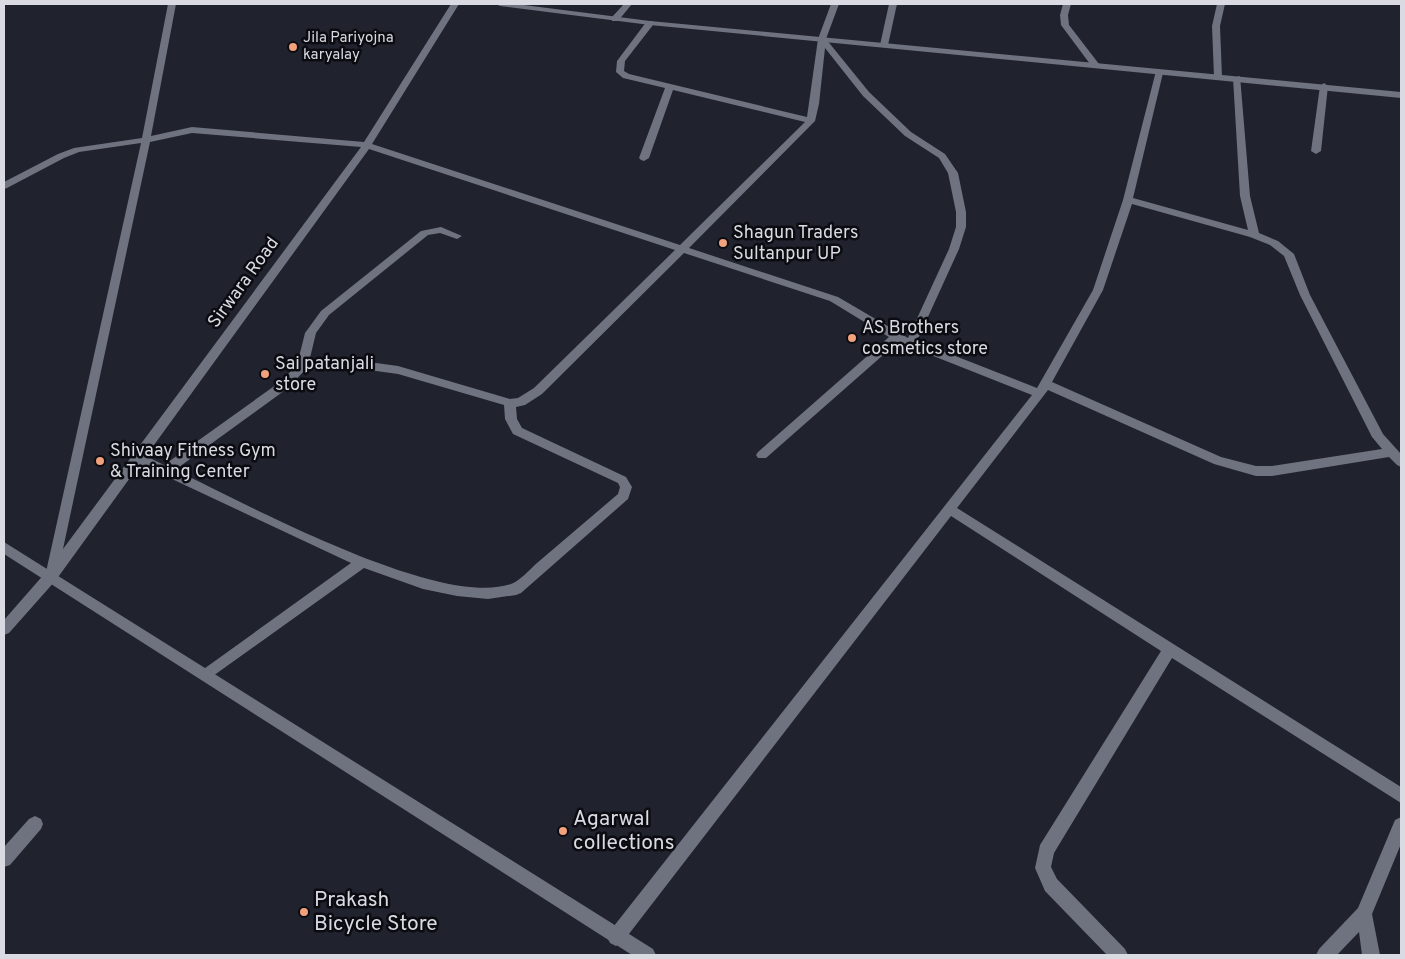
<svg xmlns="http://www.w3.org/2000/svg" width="1405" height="959" font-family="Overpass,sans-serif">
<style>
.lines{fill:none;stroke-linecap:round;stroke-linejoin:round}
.street{fill:#6f727f;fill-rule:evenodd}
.secondary{fill:#6f727f;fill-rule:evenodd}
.poi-dot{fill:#f1a17c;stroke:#0b0c11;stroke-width:2}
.labels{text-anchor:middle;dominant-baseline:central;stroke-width:5;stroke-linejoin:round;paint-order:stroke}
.far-poi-label{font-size:15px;fill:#d9dae2;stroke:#0b0c11;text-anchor:start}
.poi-label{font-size:18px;fill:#d9dae2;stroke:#0b0c11;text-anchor:start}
.street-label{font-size:18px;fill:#d9dae2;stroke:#0b0c11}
.near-poi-label{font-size:21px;fill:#d9dae2;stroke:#0b0c11;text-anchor:start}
</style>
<rect width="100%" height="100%" fill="#20222d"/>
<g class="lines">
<path class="street" d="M168,4H176L151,136L192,127L364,142L451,4H459L372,144L680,245L805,122L673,90L649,158L644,161L641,160L639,158L665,88L623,78L616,72L617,61L647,21H653V25L625,61L624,71L629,74L807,117L818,39L831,4H839L826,39L869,92L911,132L945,154L958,173L966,212V227L959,249L917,341L1037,388L1093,290L1123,200L1156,71L1163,73L1133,198L1248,230L1240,196L1233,78L1240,76L1250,196L1259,233L1278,241L1294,254L1310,295L1383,434L1401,454V467L1397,465L1389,457L1272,476H1256L1214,464L1048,390L957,508L1401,787V803L1172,658L1054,853L1051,867L1057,879L1125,949L1128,955H1107L1045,891L1035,868L1040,845L1161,651L951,516L622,943L616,946L610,943L607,937L610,931L1032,395L898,342L766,458H758L756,455L758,452L889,337L830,301L684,253L542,394L525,405L516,407L517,419L522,428L626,477L632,487L628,499L521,593L516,595L488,599L457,596L423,589L364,568L206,681L201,679L199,675L201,671L351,563L140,464L56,580L9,633L4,635V620L46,572L141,143L79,152L64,158L7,188L4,189V182L58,154L74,148L142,138ZM825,48L863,96L905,136L939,158L948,173L956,212V227L949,249L908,338L838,297L689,248L815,121L819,104ZM192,133L361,147L63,549L150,142ZM369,149L675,250L534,388L518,398L510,399L398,366L369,362H309L316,333L329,315L428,235L440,233L457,239L462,236L441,227L421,231L321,311L305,333L297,365L280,382L164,465L146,456ZM1132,204L1250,237L1270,245L1284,256L1300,295L1372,437L1382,449L1272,466H1256L1221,457L1052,382L1103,290ZM305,370H369L398,374L504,405L505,419L513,434L618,483L620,487L618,494C591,517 564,540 537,563C530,569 520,581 511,584C439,609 245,503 175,470L288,388Z
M624,4H632L618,21H612V17Z
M889,4H897L888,45L884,47L880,45Z
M1063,4H1071L1068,15L1069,25L1099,64V68H1093L1061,25L1060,15Z
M1217,4H1225L1220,26L1222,77L1218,80L1214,77L1212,26Z
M1324,83L1328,86L1321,151L1316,154L1311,151L1320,86Z
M35,816L41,819L43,824L41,829L10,865L4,867V847L29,819Z
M1401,817V844L1372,914L1380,955H1362L1359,932L1337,955H1316L1319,949L1358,908L1395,820Z"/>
<path class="secondary" d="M496,4H516L650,21L1401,92V98L650,25L500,6Z
M4,542L653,949L656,955H632L4,554Z"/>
</g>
<g class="poi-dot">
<circle cx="293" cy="47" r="5"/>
<circle cx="723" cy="243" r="5"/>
<circle cx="852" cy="338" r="5"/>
<circle cx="265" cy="374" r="5"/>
<circle cx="100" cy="461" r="5"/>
<circle cx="563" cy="831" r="5"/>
<circle cx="304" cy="912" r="5"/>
</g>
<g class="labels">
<g class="far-poi-label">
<text x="303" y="38">Jila Pariyojna<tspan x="303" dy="17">karyalay</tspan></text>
</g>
<g class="poi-label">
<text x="733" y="233">Shagun Traders<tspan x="733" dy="21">Sultanpur UP</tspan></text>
<text x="862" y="328">AS Brothers<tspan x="862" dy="21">cosmetics store</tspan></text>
<text x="275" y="364">Sai patanjali<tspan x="275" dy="21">store</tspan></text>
<text x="110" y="451">Shivaay Fitness Gym<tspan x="110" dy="21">&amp; Training Center</tspan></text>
</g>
<g class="street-label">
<text transform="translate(244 283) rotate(-54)">Sirwara Road</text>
</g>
<g class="near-poi-label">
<text x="573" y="819">Agarwal<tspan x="573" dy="24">collections</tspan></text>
<text x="314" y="900">Prakash<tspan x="314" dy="24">Bicycle Store</tspan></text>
</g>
</g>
<rect width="1405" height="959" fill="none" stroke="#d9dae2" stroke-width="10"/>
</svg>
